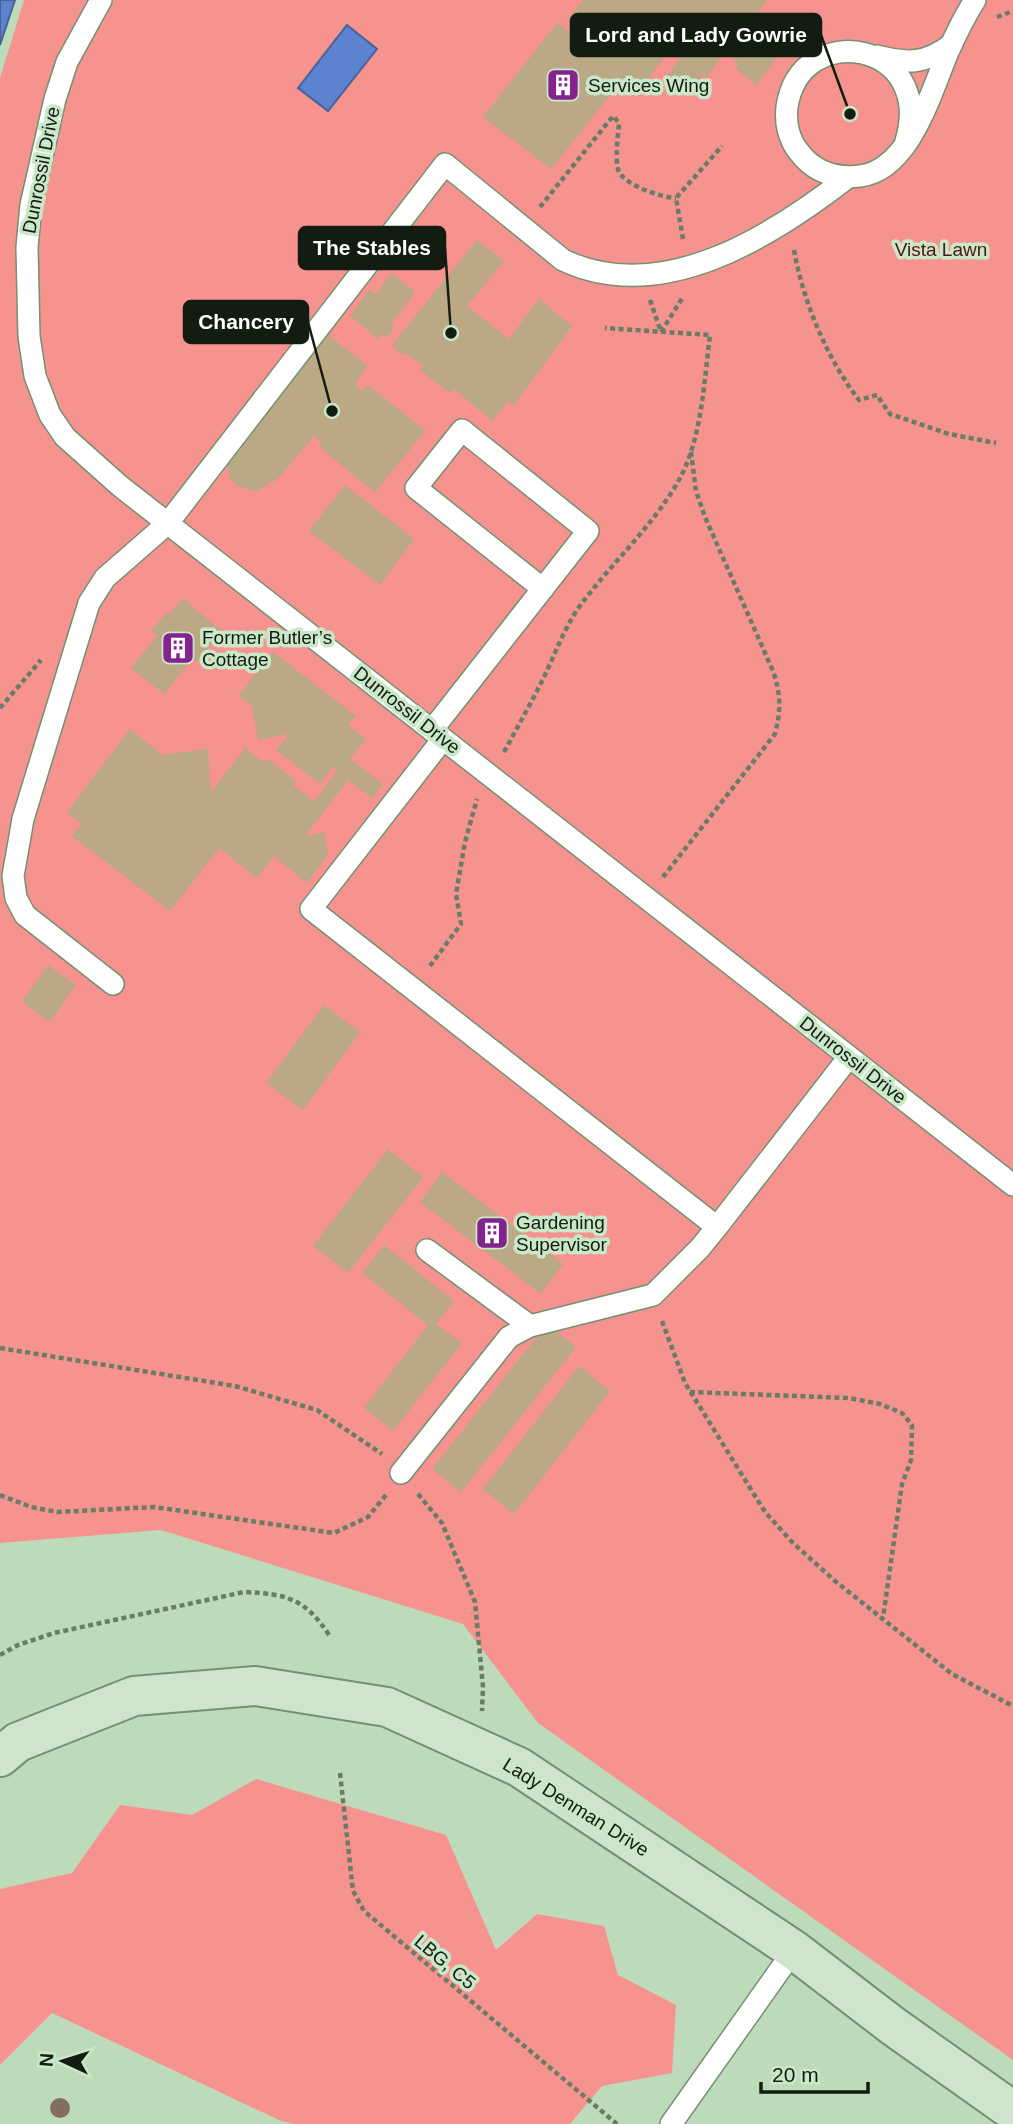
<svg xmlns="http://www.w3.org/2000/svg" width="1013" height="2124" font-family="Arial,sans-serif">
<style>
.green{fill:#f6938f}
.water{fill:#5c82d0;stroke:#466397;stroke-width:2}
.building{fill:#bba885}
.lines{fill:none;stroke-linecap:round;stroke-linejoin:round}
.lane-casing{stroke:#749072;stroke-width:24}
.secondary-casing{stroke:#749072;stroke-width:42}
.path{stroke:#687c67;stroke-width:4.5;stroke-dasharray:5 3.5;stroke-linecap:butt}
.lane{stroke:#fff;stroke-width:21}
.secondary{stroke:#cee4cd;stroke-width:38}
.tree{fill:#836d60}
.labels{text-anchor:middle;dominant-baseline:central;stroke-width:7;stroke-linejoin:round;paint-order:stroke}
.poi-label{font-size:19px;fill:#121c11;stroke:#cae8c8;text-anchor:start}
.street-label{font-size:19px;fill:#121c11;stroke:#cae8c8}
.park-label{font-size:19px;fill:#531315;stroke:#cae8c8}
.leader{fill:none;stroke:#121c11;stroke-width:2.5}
.callout-dot{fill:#121c11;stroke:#cae8c8;stroke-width:2.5}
.callout{fill:#121c11;stroke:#121c11;stroke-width:2.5}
.callout-label{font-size:21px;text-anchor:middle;font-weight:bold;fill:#fff}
</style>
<rect width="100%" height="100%" fill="#bddbbb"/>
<path class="green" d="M24,0H1013V2060L538,1723L463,1624L161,1530L0,1543V78Z
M256,1779L446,1835L496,1950L537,1914L604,1926L618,1975L676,2005L672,2073L602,2086L570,2124H293L279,2120L52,2013L0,2065V1889L72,1873L120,1805L192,1815Z"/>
<path class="water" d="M0,0H15L0,45Z
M347,25L377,49L328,111L298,88Z"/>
<path class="building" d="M583,0H767L749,25L761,35L765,32L786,47L756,85L735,68L738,64L734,60L735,58L726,51L707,77L703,75L687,95L665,78L681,57L671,49L639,91L623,79L551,169L483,117L557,23L570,32L575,27L567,20Z
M477,240L504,261L467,306L509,339L539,299L572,326L514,405L508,402L492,421L454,389L450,393L420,370L424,366L404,352L401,355L392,345Z
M391,273L415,292L391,324L395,327L387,338L382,334L378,339L350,316L369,290L376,294Z
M326,333L367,366L355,384L362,391L368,385L425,431L375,492L319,447L322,442L314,436L275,482L273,481L257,491L237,486L230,478L227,466L229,455Z
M345,485L414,539L380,585L309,531Z
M182,598L222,631L197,662L192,659L164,694L131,668L157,636L151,631L167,612L170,614Z
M273,652L356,716L348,725L366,739L350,759L383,784L372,798L348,780L305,836L324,832L328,854L307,883L274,856L257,878L219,848L170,911L72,836L82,824L67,812L130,729L162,755L208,749L211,792L245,748L264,763L267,758L296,781L293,785L314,802L337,771L333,767L320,784L276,750L289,734L258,740L252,706L239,695Z
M48,965L76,985L50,1022L22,1002Z
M324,1005L360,1032L303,1110L266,1083Z
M388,1149L423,1177L348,1273L313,1246Z
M442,1172L563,1264L541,1294L420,1202Z
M384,1245L454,1301L436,1324L462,1343L393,1431L364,1408L428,1325L362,1273Z
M547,1324L576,1347L461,1492L432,1469Z
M579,1366L610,1391L514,1514L483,1489Z"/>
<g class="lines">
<defs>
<path id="lane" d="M101,0L67,62L55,99L31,205L27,247L29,336L35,376L50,415L65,437L120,486L1013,1185
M877,56C908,64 926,64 952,44
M906,141C936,41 800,18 787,107C785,123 789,140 799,152C814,172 835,179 860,176C910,170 931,92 948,52C956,34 964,17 975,0
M432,730L588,531L462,430L416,488L543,589
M443,739L311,909L717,1227L849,1057
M113,984L25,915L16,898L13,876L23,819L89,603L105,578L168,523L445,164L563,260C662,307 772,236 847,178
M427,1250L530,1326
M401,1473L509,1337L530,1326L653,1295L700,1248L717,1227
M671,2124L794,1950"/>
<path id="secondary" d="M0,1757L18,1742L134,1696L255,1686L387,1707L519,1767L794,1950L893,2026L1013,2111"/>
</defs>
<use href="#lane" class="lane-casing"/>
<use href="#secondary" class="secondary-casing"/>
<path class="path" d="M997,17L1013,11
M540,207L613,116L619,123C618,137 615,155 618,169C621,184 662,198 676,198
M683,239L676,198L722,146
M794,250C803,301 827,359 859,400L877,395L890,414L949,434L996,443
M650,300L661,332L683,297
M0,708L41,660
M504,752C517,728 530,705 542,681C554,657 562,633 577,610C609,565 652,528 679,480C702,438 704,382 710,335L605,328
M663,877L775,734C781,711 781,694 773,671L705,517L696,491L691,452
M430,966L461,924L456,894L465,842L477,799
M662,1321L685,1383L765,1512L793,1543L835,1581L952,1674L1013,1706
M0,1348L235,1386L317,1410L382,1454
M690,1392L849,1398L880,1404L902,1413L912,1425L911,1460L902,1484L883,1618
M418,1494L442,1523L475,1602L483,1687L482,1711
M0,1495L31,1507L57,1512L154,1507L334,1533L368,1517L386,1495
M0,1655L18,1645L54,1633L244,1592C286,1594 305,1598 329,1635
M340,1773L353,1891L364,1911L617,2124"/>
<use href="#lane" class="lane"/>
<use href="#secondary" class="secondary"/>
</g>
<circle class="tree" cx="60" cy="2108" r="10"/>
<defs>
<symbol id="building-square" viewBox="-11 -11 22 22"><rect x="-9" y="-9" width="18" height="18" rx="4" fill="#82238e" stroke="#cae8c8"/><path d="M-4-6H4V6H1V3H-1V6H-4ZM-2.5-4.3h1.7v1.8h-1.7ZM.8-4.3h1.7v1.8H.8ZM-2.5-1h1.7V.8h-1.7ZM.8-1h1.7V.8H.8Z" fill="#fff"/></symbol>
</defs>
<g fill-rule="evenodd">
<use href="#building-square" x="544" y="66" width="38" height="38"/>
<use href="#building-square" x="159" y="629" width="38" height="38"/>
<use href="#building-square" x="473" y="1214" width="38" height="38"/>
</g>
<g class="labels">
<g class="poi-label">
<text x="588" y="85">Services Wing</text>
<text x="202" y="637">Former Butler’s<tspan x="202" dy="22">Cottage</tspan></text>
<text x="516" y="1222">Gardening<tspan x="516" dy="22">Supervisor</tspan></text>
</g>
<g class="street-label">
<text transform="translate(41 170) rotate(-79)">Dunrossil Drive</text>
<text transform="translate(407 710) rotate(38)">Dunrossil Drive</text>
<text transform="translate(853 1060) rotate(38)">Dunrossil Drive</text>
<text transform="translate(576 1807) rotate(32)">Lady Denman Drive</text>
<text transform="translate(445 1962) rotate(40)">LBG, C5</text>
</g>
<g class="park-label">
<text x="941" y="249">Vista Lawn</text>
</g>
</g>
<path class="leader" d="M850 114L821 35M451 333L445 248M332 411L308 322"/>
<g class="callout-dot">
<circle cx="850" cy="114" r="7"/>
<circle cx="451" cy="333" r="7"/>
<circle cx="332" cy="411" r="7"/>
</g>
<g class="callout">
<rect x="571" y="14" width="250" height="42" rx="7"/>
<rect x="299" y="227" width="146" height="42" rx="7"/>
<rect x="184" y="301" width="124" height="42" rx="7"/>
</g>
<g class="callout-label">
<text x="696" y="42">Lord and Lady Gowrie</text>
<text x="372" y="255">The Stables</text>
<text x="246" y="329">Chancery</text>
</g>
<g transform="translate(63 2061) rotate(274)" stroke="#cae8c8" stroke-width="5" paint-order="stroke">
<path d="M0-5L12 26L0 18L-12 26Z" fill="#121c11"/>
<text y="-10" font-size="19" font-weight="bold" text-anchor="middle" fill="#121c11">N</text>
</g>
<path d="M761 2082v10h107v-10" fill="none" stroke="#121c11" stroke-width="3.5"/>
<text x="772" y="2082" font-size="21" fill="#121c11" stroke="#cae8c8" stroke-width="5" paint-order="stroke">20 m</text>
</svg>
